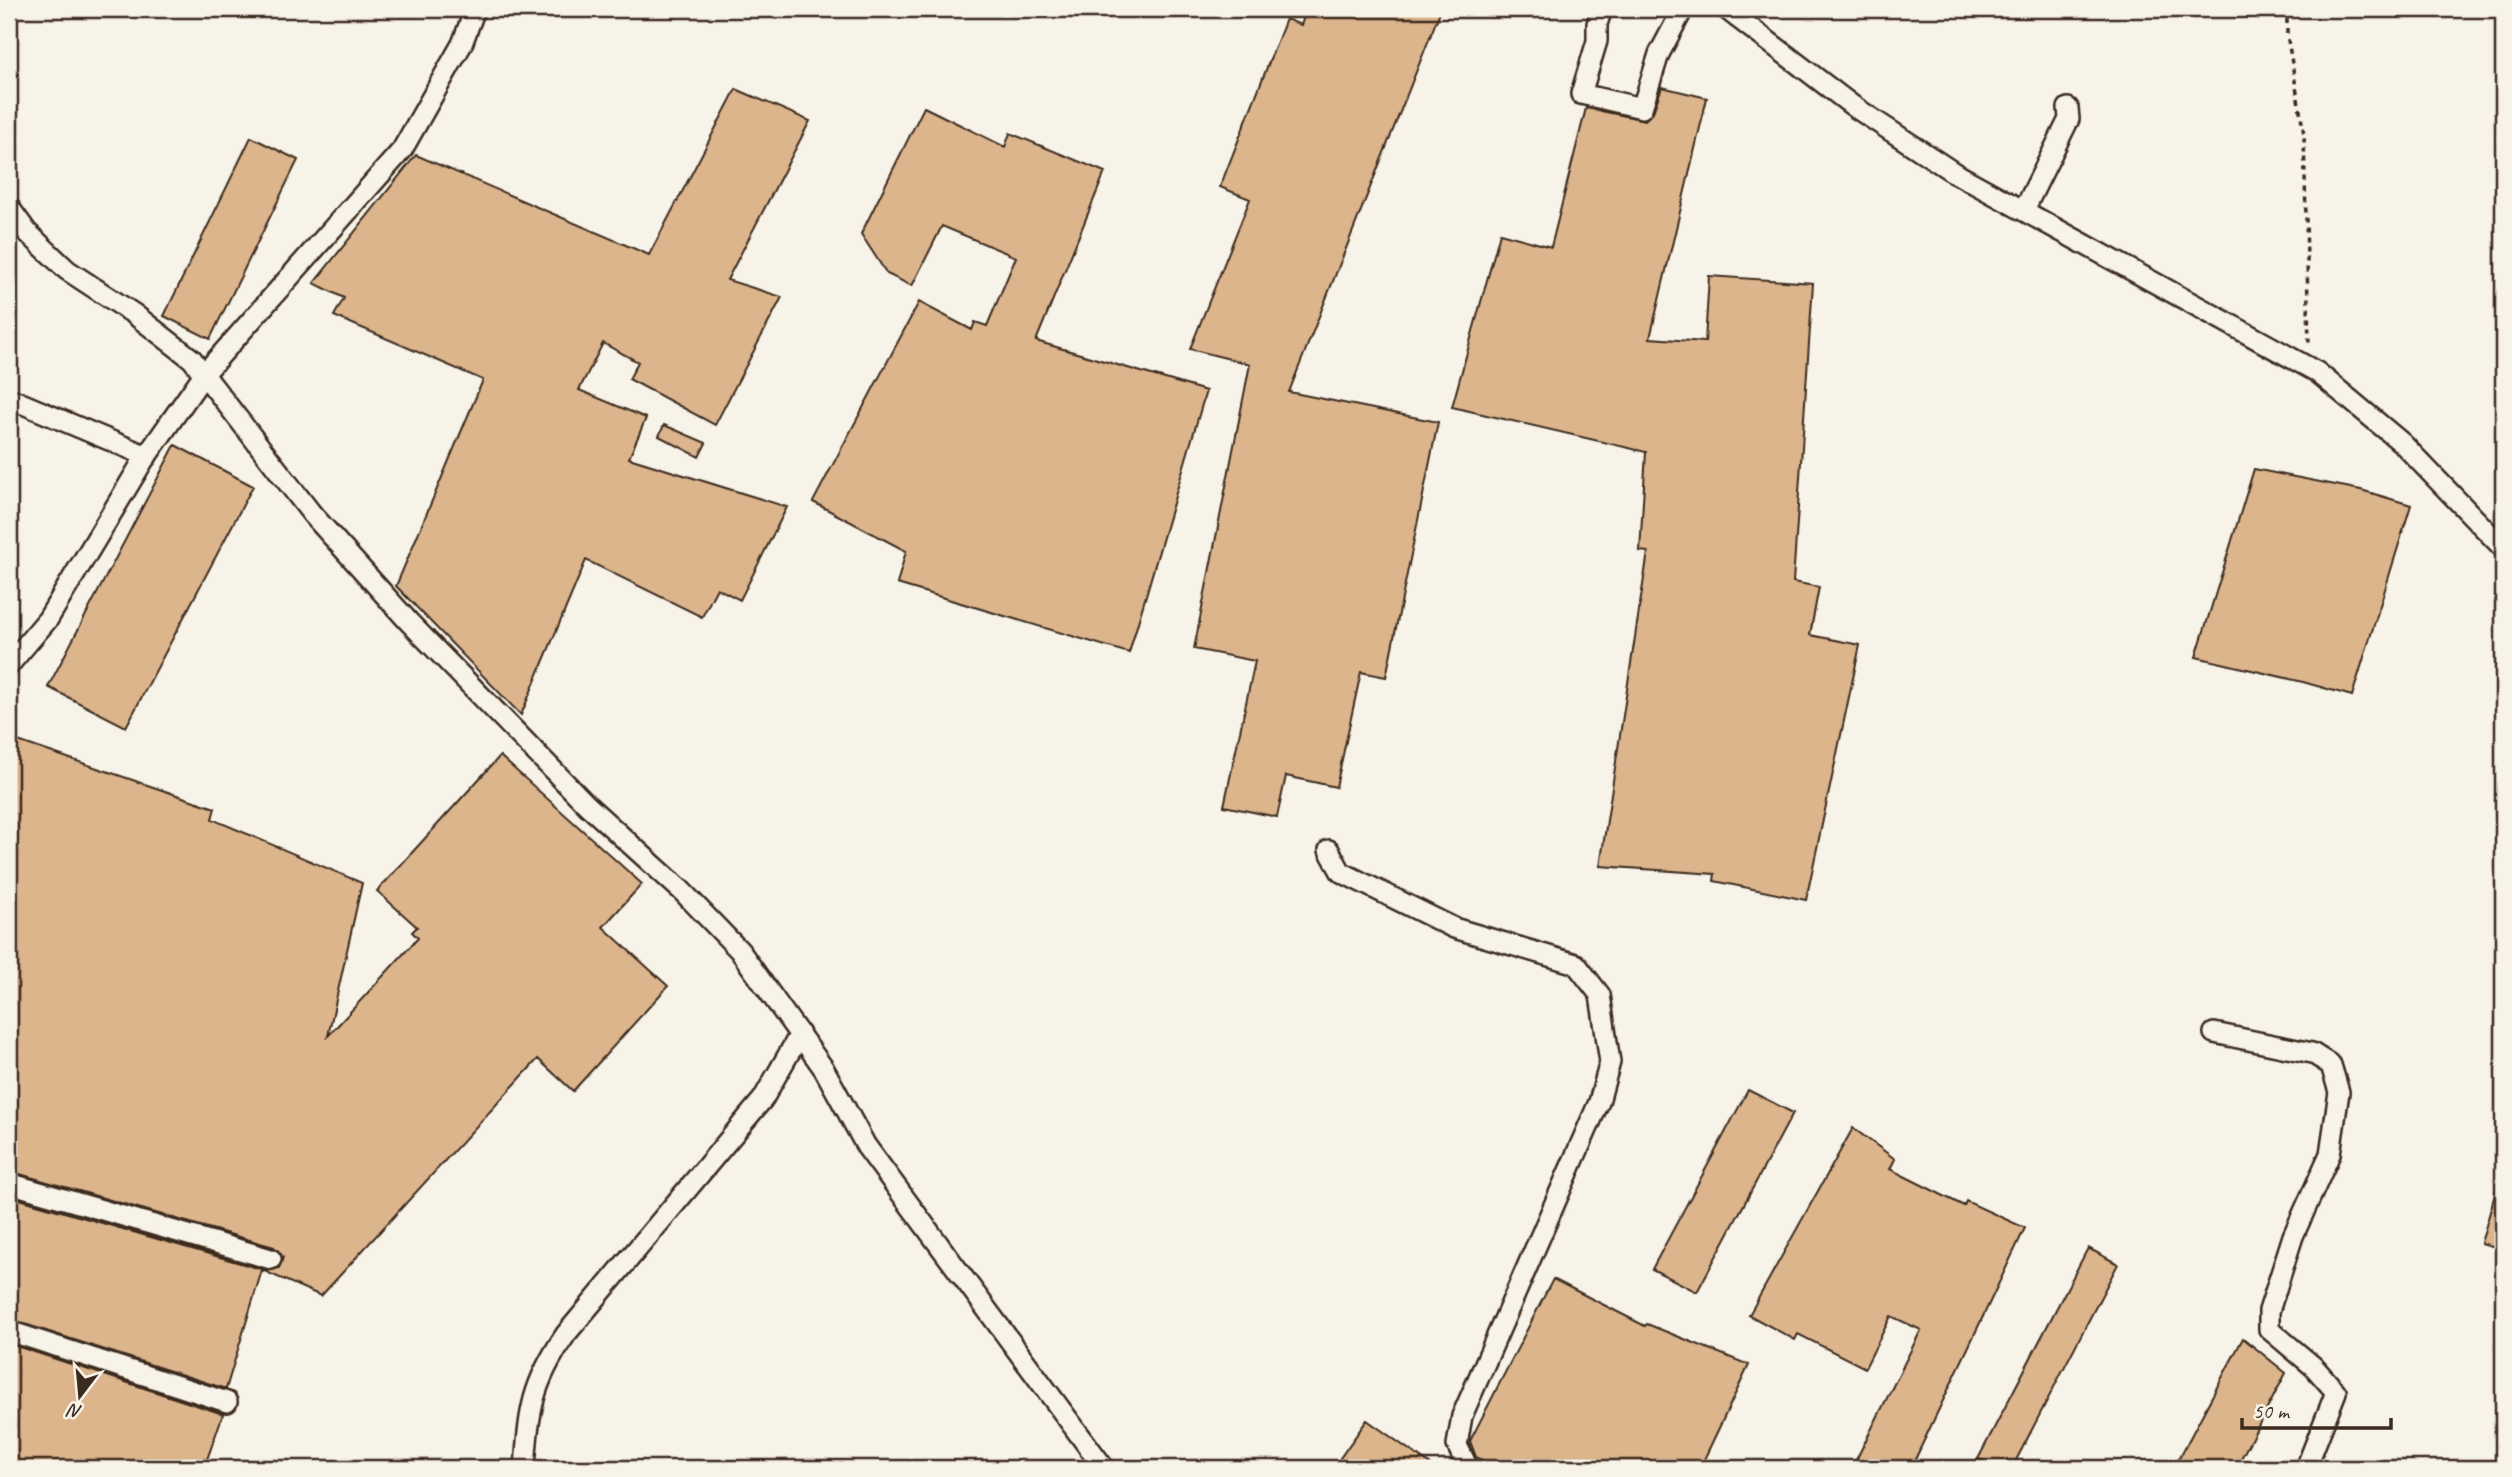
<svg xmlns="http://www.w3.org/2000/svg" width="2512" height="1477" font-family="Caveat,sans-serif">
<style>
.building{fill:#dcb58d;stroke:#3b2a1e;stroke-width:2}
.lines{fill:none;stroke-linecap:round;stroke-linejoin:round}
.minor-casing{stroke:#3b2a1e;stroke-width:24}
.path{stroke:#3b2a1e;stroke-width:3.5;stroke-dasharray:5 5;stroke-linecap:butt}
.minor{stroke:#f7f3e8;stroke-width:19}
</style>
<rect width="100%" height="100%" fill="#f7f3e8"/>
<filter id="ink" filterUnits="userSpaceOnUse"><feTurbulence type="fractalNoise" baseFrequency=".0143" numOctaves="2"/><feDisplacementMap in="SourceGraphic" scale="14" xChannelSelector="R" yChannelSelector="G"/><feConvolveMatrix kernelMatrix="1 2 1 2 8 2 1 2 1" color-interpolation-filters="sRGB"/></filter>
<g filter="url(#ink)">
<path class="building" d="M1307,9H1441L1289,392L1438,422L1386,677L1361,672L1336,787L1286,776L1277,817L1224,806L1255,661L1194,649L1250,364L1190,349L1250,199L1220,187L1286,19L1301,25Z
M1662,87L1707,98L1650,338L1705,342L1709,276L1813,283L1793,582L1819,587L1810,635L1860,645L1806,900L1714,881L1715,874L1600,866L1648,552L1640,551L1646,452L1452,407L1500,233L1551,247L1586,108L1645,120L1653,112Z
M736,89L810,121L727,280L782,297L715,425L629,379L638,362L603,343L579,390L646,418L629,458L787,507L740,600L717,588L702,617L586,560L521,715L396,586L483,380L334,316L344,298L314,283L416,155L649,255Z
M924,107L1005,147L1010,133L1105,172L1036,341L1206,391L1129,653L897,584L906,551L813,502L919,302L972,330L975,322L987,326L1016,257L942,226L912,286L887,274L861,234Z
M251,137L298,160L210,339L164,316Z
M664,425L706,443L699,457L659,436Z
M175,445L253,486L126,727L48,687Z
M2254,469L2361,490L2411,505L2352,696L2303,682L2196,657Z
M9,738L215,808L212,819L362,883L328,1036L418,938L412,932L417,927L377,891L500,756L642,884L603,927L668,986L573,1091L538,1059L321,1296L262,1270L226,1389L9,1319V1196L268,1271L279,1268L283,1257L274,1247L9,1171Z
M1748,1090L1793,1113L1697,1292L1652,1269Z
M1853,1128L1895,1159L1890,1169L1964,1206L1966,1201L2025,1228L1911,1468H1852L1921,1330L1891,1316L1865,1368L1798,1334L1795,1340L1749,1315Z
M2499,1180L2503,1181V1249L2481,1243Z
M2088,1248L2118,1264L2012,1468H1979L1983,1461L1978,1459Z
M1553,1279L1645,1326L1647,1324L1749,1365L1700,1468H1499L1476,1457L1470,1441Z
M2243,1338L2286,1373L2236,1468H2174Z
M13,1345L223,1414L204,1468H9V1358Z
M1367,1420L1435,1468H1333Z"/>
<g class="lines">
<defs>
<path id="minor" d="M1602,9L1597,24V41L1581,94L1642,108L1659,54L1683,9
M1726,9L1853,106L1953,172L2317,372L2402,443L2503,548
M9,207L27,232L67,270L134,314L192,359L312,514L409,622L587,805L682,891L740,951L824,1069L866,1146L1104,1468
M2024,210L2069,119L2068,108
M9,398L147,456
M9,665L48,619L143,461L204,374L402,150L462,44L475,9
M1329,850L1341,872L1454,928L1576,964L1600,995L1610,1062L1599,1102L1462,1416L1457,1445L1468,1468
M2214,1033L2312,1053L2331,1065L2339,1092L2330,1154L2293,1236L2269,1311V1329L2314,1367L2336,1392L2306,1468
M9,1183L271,1259
M9,1331L227,1402
M525,1468C529,1410 532,1384 566,1334L763,1099L800,1034"/>
</defs>
<use href="#minor" class="minor-casing"/>
<path class="path" d="M2287,9V34L2304,134L2309,345"/>
<use href="#minor" class="minor"/>
</g>
</g>
<rect width="2512" height="1477" fill="none" stroke="#f7f3e8" stroke-width="35"/>
<rect x="18" y="18" width="2477" height="1442" fill="none" stroke="#3b2a1e" stroke-width="2.5" filter="url(#ink)"/>
<g transform="translate(80 1396) rotate(196)" stroke="#f7f3e8" stroke-width="5" paint-order="stroke">
<path d="M0-5L12 26L0 18L-12 26Z" fill="#3b2a1e"/>
<text y="-10" font-size="19" font-weight="bold" text-anchor="middle" fill="#3b2a1e">N</text>
</g>
<path d="M2242 1418v10h149v-10" fill="none" stroke="#3b2a1e" stroke-width="3.5"/>
<text x="2253" y="1418" font-size="21" fill="#3b2a1e" stroke="#f7f3e8" stroke-width="5" paint-order="stroke">50 m</text>
</svg>
